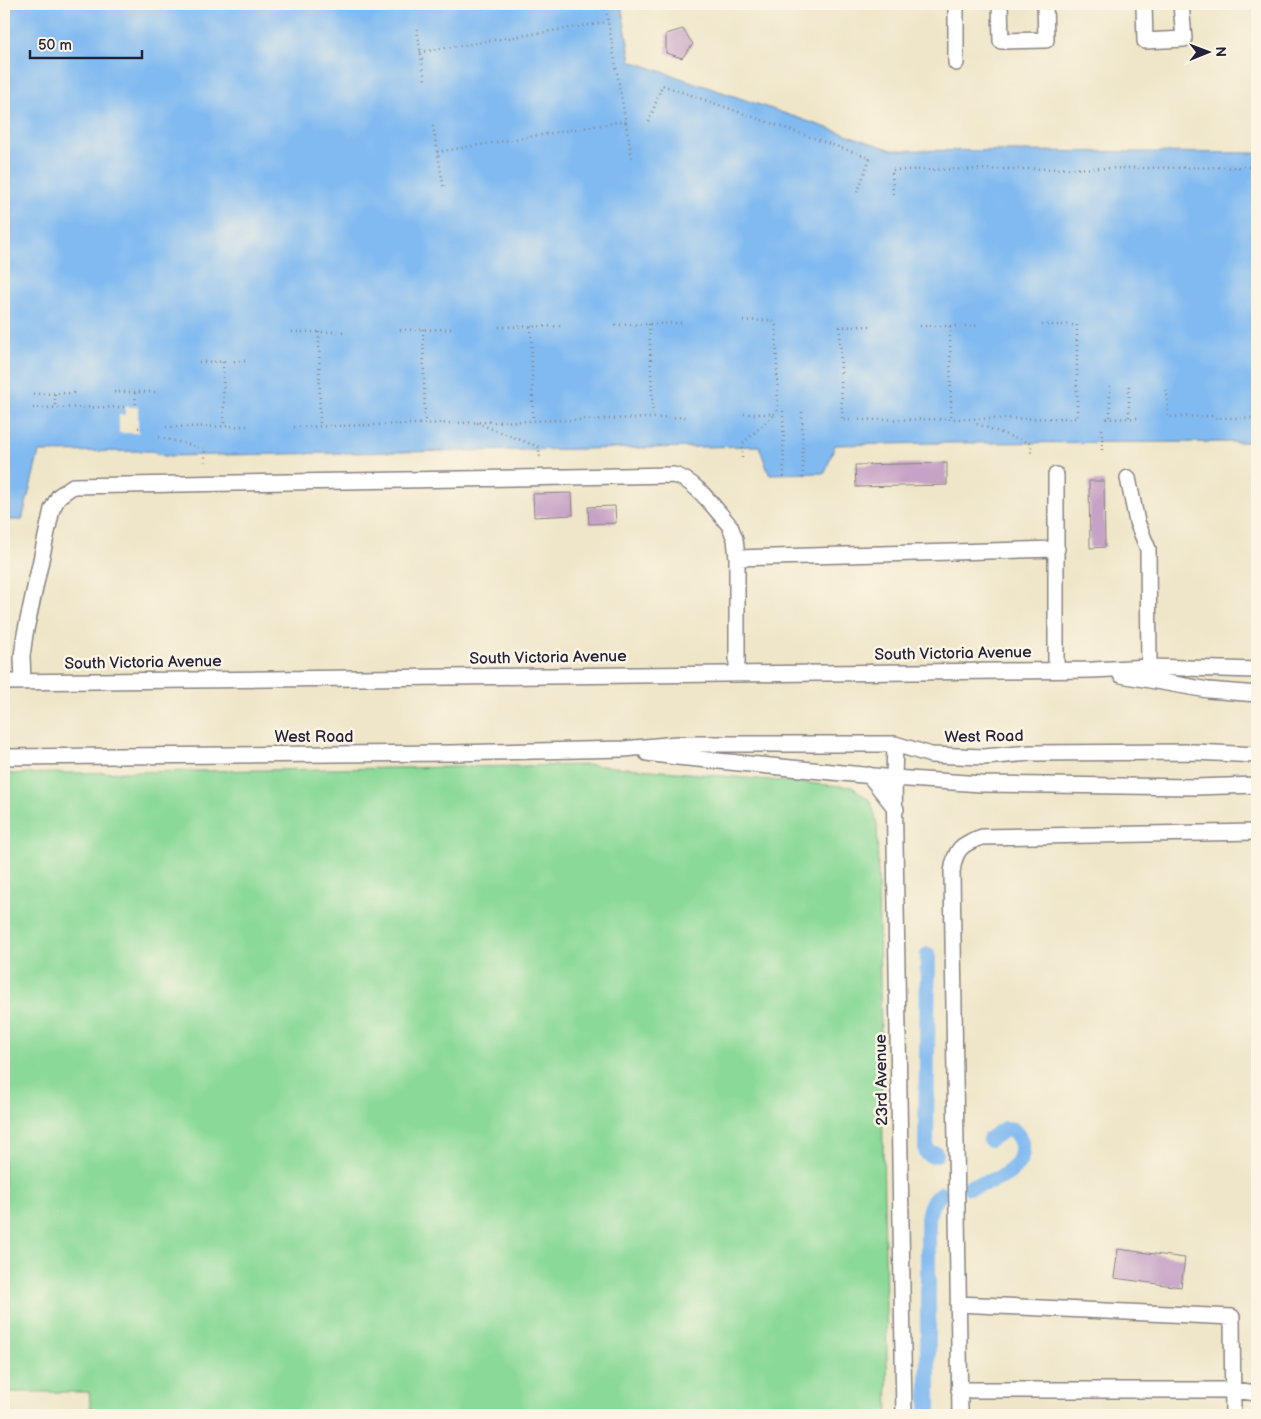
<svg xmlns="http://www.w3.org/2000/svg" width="1261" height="1419" font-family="'Balsamiq Sans',sans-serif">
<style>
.green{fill:#8ad998;stroke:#567e6a}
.water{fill:#80baf1;stroke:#516e96}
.pier{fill:#efe6c9}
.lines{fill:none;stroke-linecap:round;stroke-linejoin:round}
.canal{stroke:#80baf1;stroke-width:16}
.building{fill:#c6a3c6}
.minor-casing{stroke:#888482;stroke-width:18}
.path{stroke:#888482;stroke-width:2.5;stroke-dasharray:1 4;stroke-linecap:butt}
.minor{stroke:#fff;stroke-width:15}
.labels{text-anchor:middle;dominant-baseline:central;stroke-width:5;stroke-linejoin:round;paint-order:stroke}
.street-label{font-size:16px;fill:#22223b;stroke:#fcf5e5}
</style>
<rect width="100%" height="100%" fill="#fcf5e5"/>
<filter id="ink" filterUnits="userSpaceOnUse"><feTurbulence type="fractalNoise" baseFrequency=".02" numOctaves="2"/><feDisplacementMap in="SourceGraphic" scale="10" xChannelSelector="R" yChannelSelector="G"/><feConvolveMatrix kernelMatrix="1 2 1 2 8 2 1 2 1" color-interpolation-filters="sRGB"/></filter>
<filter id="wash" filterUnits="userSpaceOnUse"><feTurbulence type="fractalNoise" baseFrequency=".0096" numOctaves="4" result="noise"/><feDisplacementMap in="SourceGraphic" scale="20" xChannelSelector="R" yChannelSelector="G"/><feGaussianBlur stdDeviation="1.12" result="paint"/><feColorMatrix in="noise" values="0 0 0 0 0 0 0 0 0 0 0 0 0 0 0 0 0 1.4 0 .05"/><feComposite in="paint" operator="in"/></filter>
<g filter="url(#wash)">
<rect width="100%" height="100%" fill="#efe6c9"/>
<path class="green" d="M592,765L852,787L871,801L877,824L888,1415H91L89,1392H4V774Z"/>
<path class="water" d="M4,4H621L631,61L892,150L1257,153V442L933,443L835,445L825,473L769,474L759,446L164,456L152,451L39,452L22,520H4Z"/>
<path class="pier" d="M125,407H138V433H119V415H125Z"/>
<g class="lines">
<path class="canal" d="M928,955L926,1149L927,1153L931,1155L936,1154
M970,1187C979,1184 989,1183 997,1179C1019,1170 1032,1148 1013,1130L1005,1129L990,1139
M928,1415V1219C930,1207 931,1202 941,1194"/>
</g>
<g id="blocks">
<path class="building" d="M683,29L693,44L682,58L666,53V34Z
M947,463V485L856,487L855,465Z
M1089,481H1104L1105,547L1090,548Z
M572,493L573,515L534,517L533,494Z
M615,506L616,523L589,524L588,507Z
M1118,1249L1185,1258L1181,1287L1114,1278Z"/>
</g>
</g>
<g filter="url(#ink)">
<use href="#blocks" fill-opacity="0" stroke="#888482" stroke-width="1"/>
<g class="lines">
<defs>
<path id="minor" d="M1000,4L1001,41L1046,40L1045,4
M1144,4L1145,41L1184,39L1181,4
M956,63V4
M1056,475V670
M1128,478L1137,522L1148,549L1149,667
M737,558L1057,549
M1121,675L1208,690L1257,694
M4,682L1093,670L1149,667L1257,670
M23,682L22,656L25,634L52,509L59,496L73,486L673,475C695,479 715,509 730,526L735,539L737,558V674
M895,744L894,778L904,1415
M647,753L677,757L894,778L981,784L1195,787L1257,785
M4,757L452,753L624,749L677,744H895L931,755L984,757L1031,753L1194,752L1257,755
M869,775L896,809
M958,1304L1232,1317L1233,1415
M959,1390H1233L1257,1393
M960,1415L952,872C955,849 961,844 982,837L1257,832"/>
</defs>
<use href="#minor" class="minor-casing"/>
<path class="path" d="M605,4L632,158
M417,29L425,80
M420,52L608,22
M649,122L662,85L870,158L857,193
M433,126L444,190
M437,152L625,121
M893,194L892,170L1257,167
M743,321L770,320L773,321L776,326L778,409L775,414H743
M649,324L653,417
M615,325L683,323
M531,326L533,421
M870,326L840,327L842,420L1077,418V325H1041
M920,326H979
M950,326L951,419
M499,327L563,326
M423,329L425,424
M395,330L453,329
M292,332H347
M319,332L320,425
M199,362L249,361
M223,362L224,426
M1110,386V419
M1129,386V419
M1167,390L1168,417L1214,416L1217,418H1257
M114,392H159
M135,393L136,407
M33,394L77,393
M55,394V408
M33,408L125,407
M783,411L784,481
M802,412L803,481
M1106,419L1138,418
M477,423L539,447L540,459
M977,424L1031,444V456
M166,427L250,426
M294,427L687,417
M138,428L143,427
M1102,429V455
M159,437L205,449V462
M5,450L7,534
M742,458V445L744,442L775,414"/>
<use href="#minor" class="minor"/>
</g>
</g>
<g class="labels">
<g class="street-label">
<text transform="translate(953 654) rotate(-1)">South Victoria Avenue</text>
<text transform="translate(548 658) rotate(-1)">South Victoria Avenue</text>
<text transform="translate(143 663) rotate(-1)">South Victoria Avenue</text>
<text x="314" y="737">West Road</text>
<text transform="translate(984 737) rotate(-1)">West Road</text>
<text transform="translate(882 1080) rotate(-91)">23rd Avenue</text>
</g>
</g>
<rect width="1261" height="1419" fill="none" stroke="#fcf5e5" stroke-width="20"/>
<g transform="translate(1208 52) rotate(89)" stroke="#fcf5e5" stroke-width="4" paint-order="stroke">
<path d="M0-4L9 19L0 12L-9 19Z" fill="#22223b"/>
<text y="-8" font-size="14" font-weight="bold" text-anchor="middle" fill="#22223b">N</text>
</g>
<path d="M30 50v8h112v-8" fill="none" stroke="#22223b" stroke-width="2.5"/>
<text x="38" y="50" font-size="15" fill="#22223b" stroke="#fcf5e5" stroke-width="4" paint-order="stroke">50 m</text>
</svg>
